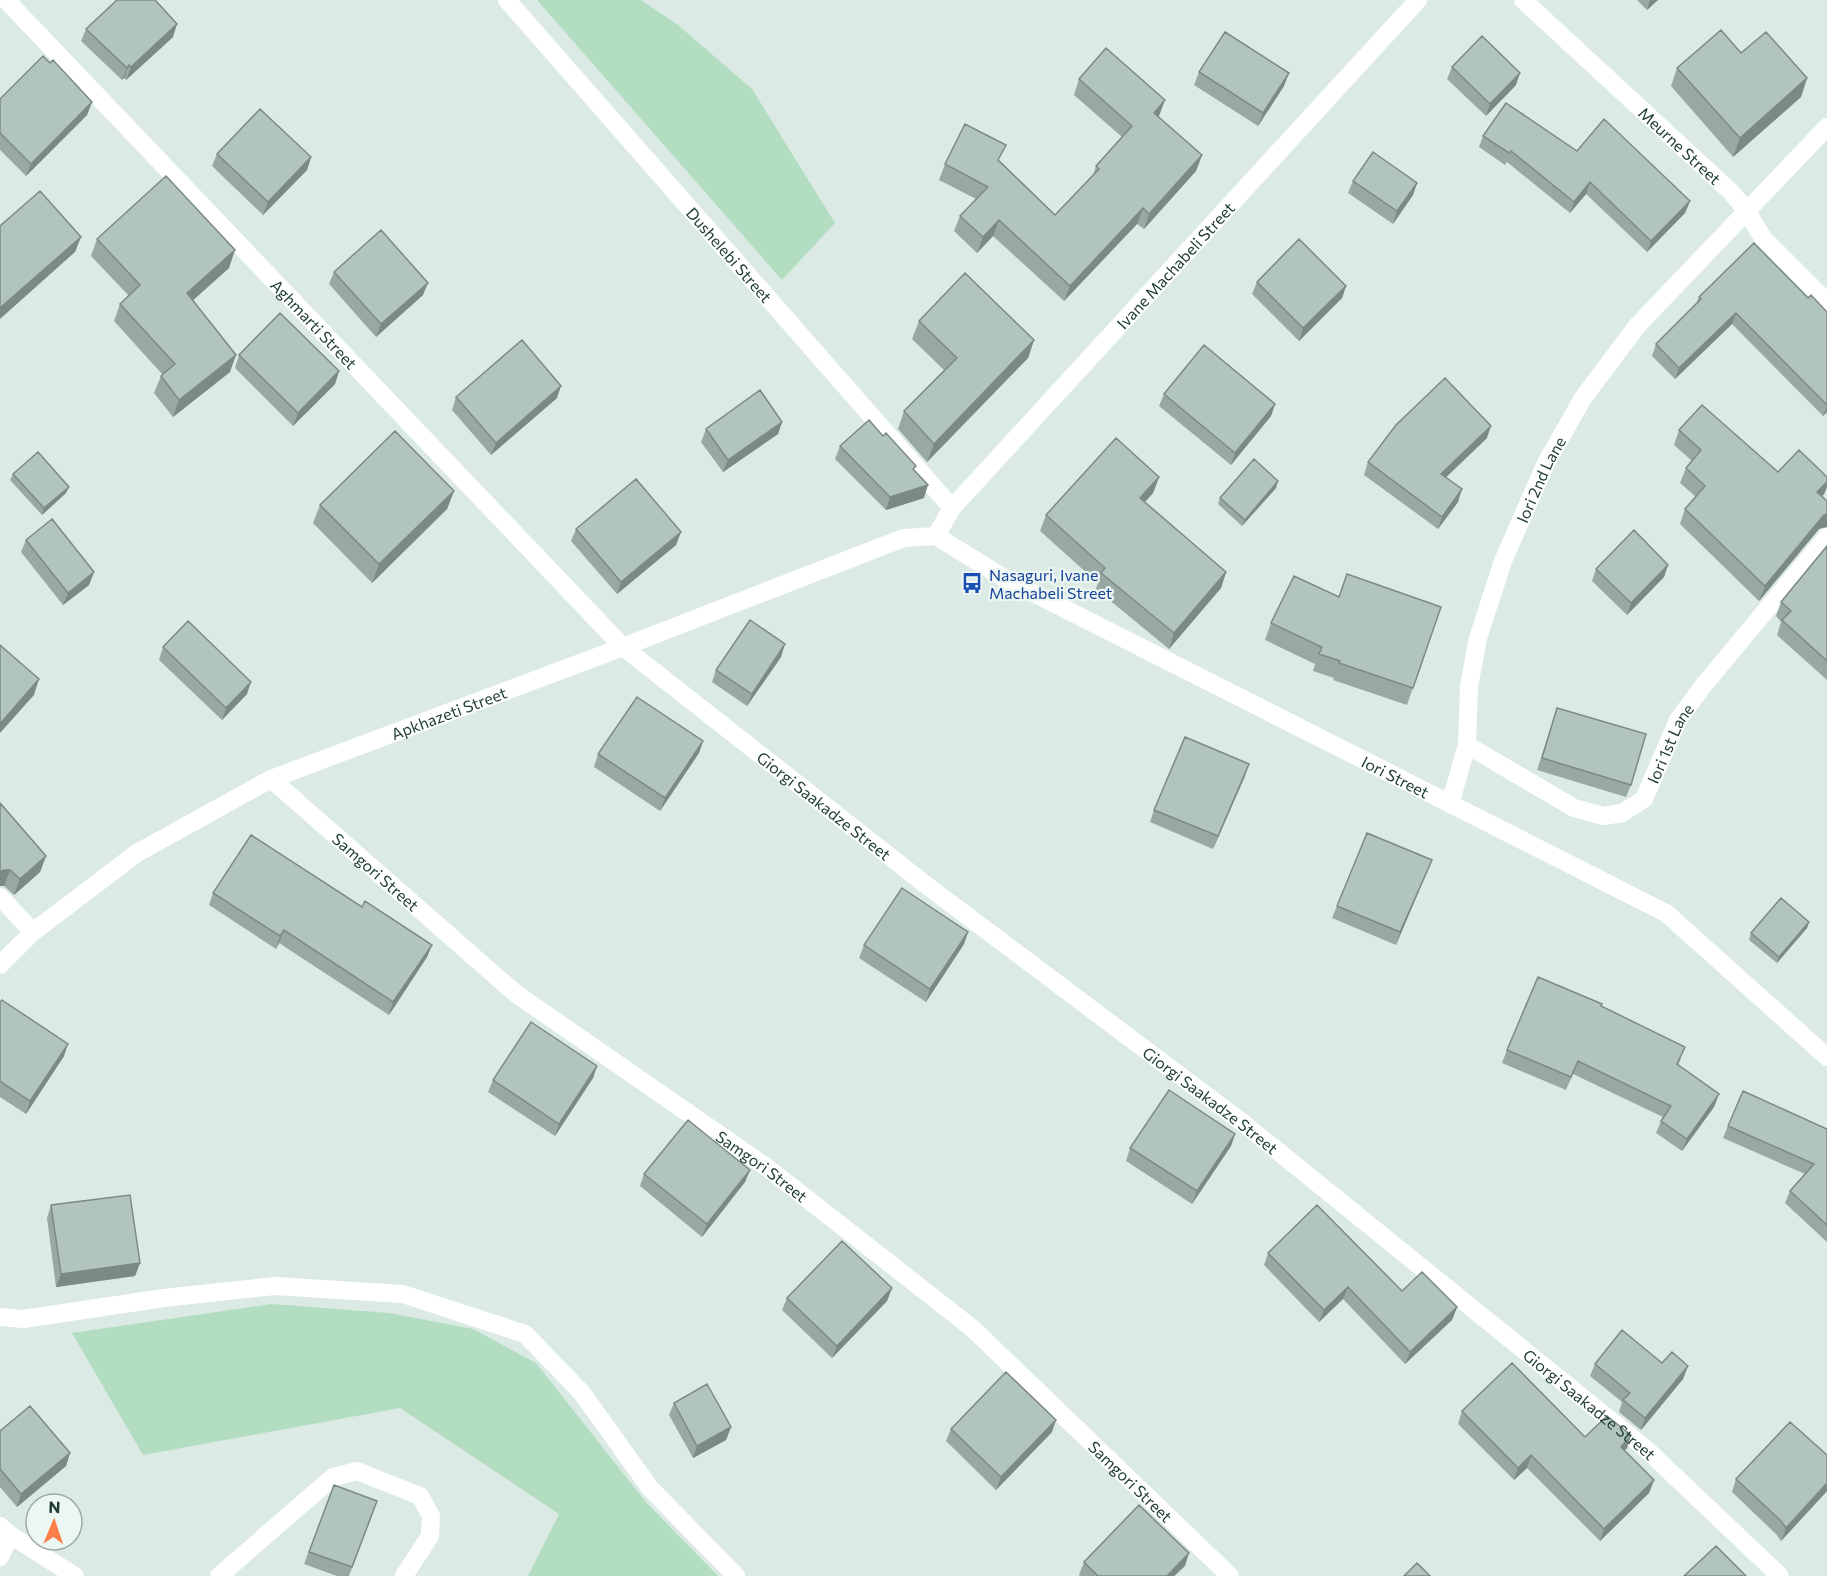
<svg xmlns="http://www.w3.org/2000/svg" width="1827" height="1576" font-family="Commissioner,sans-serif">
<style>
.green{fill:#b2ddc1}
.lines{fill:none;stroke-linecap:round;stroke-linejoin:round}
.minor{stroke:#fff;stroke-width:18}
.wall{fill:#98a9a3}
.shaded-wall{fill:#7c8a85}
.building{fill:#b1c5be;stroke:#7c8a85;stroke-width:1.5}
.labels{text-anchor:middle;dominant-baseline:central;stroke-width:4.5;stroke-linejoin:round;paint-order:stroke}
.street-label{font-size:16px;fill:#1d3a34;stroke:#ecf6f2}
.transit-label{font-size:16px;fill:#164399;stroke:#ecf6f2;text-anchor:start}
</style>
<rect width="100%" height="100%" fill="#dceae5"/>
<path class="green" d="M537,0H641L678,25L752,89L835,223L782,280Z
M272,1304L389,1313L473,1329L536,1363L645,1501L718,1576H528L559,1514L400,1408L143,1455L72,1333Z"/>
<g class="lines">
<g class="minor">
<path id="s1" d="M6,0L623,647L930,888L1243,1123L1646,1449L1780,1576"/>
<path id="s2" d="M507,0L952,508"/>
<path id="s3" d="M1523,0L1731,192L1746,210L1763,238L1827,302"/>
<path id="s4" d="M936,536L1004,578L1666,913L1827,1057"/>
<path id="s5" d="M936,536L952,508L1418,0"/>
<path id="s6" d="M1467,745L1574,808L1604,816L1622,813L1644,799L1678,720L1703,686L1827,537"/>
<path id="s7" d="M271,779L515,993L769,1169L972,1328L1230,1576"/>
<path id="s8" d="M1450,804L1467,745L1469,686L1478,638L1503,561L1546,463L1583,398L1637,326L1827,127"/>
<path d="M0,897L33,932"/>
<path id="s9" d="M0,965L33,932L137,853L271,779L623,647L888,544L904,538L936,536"/>
<path d="M0,1317L23,1319L164,1298L275,1286L403,1294L525,1334L582,1393L650,1488L736,1576"/>
<path d="M0,1526L10,1535L75,1576"/>
<path d="M0,1557L10,1535"/>
<path d="M219,1576L333,1477L357,1471L420,1496L431,1516L430,1536L404,1576"/>
</g>
</g>
<path class="wall" d="M1637,0H1658L1647,10Z
M86,29L173,37L126,80L124,78L122,80L81,41Z
M1452,67L1516,85L1486,116L1447,79Z
M1677,68L1807,78L1801,97L1733,157L1671,86Z
M1199,72L1284,86L1258,126L1194,85Z
M1079,79L1159,116V117L1202,155L1196,171L1144,229L1137,224L1064,301L993,236L977,253L954,231L960,216L976,199L939,180L945,164L1000,161L1055,215L1093,175L1096,166L1122,137L1074,95Z
M0,99L92,102L87,115L26,176L0,150Z
M1483,136L1690,201L1685,213L1647,252L1586,194L1570,213L1507,162L1505,165L1479,147Z
M217,154L311,157L307,170L263,215L212,166Z
M1353,181L1417,183L1413,195L1393,224L1348,193Z
M97,239L229,268L193,300L230,372L173,417L154,393L161,376L162,374L114,321L120,304L129,296L91,256Z
M334,272L423,295L376,337L329,284Z
M1257,282L1346,286L1342,298L1299,341L1252,294Z
M1699,297L1808,298L1827,312V412L1823,416L1732,324L1675,379L1652,356L1656,344L1696,304Z
M919,321L1034,340L1028,358L927,462L898,429L904,411L944,370L912,339Z
M239,355L339,371L335,384L293,426L235,368Z
M1164,394L1275,404L1271,416L1231,465L1159,406Z
M456,397L557,398L491,455L452,410Z
M782,422L778,434L723,472L701,442L706,429Z
M1679,430L1778,472L1827,477V487L1824,494L1822,496L1819,529L1759,601L1680,524L1685,509L1696,497L1680,483L1686,468L1692,461L1674,445Z
M1487,438L1446,477L1458,502L1438,529L1364,475L1368,462Z
M840,446L914,470L924,498L886,510L835,459Z
M13,474L66,493L42,515L10,480Z
M1159,477L1153,493L1145,502L1226,572L1221,588L1169,649L1096,589L1098,583L1040,531L1046,515Z
M1278,481L1276,488L1242,526L1218,504L1220,498Z
M454,491L447,509L372,583L313,523L320,505Z
M576,529L681,532L676,545L617,594L571,541Z
M26,540L94,572L89,585L63,605L21,552Z
M1827,546V680L1777,635L1781,622L1776,616L1781,602Z
M1668,565L1664,577L1627,615L1592,581L1596,569Z
M1339,597L1441,607L1407,705L1333,680L1334,678L1313,671L1315,664L1265,640L1271,623Z
M163,647L247,694L222,720L159,660Z
M781,657L747,706L712,682L716,670Z
M1557,708L1631,785L1626,797L1537,770Z
M703,741L699,753L660,811L594,767L598,754Z
M1245,776L1213,849L1150,822L1154,810Z
M0,803L46,856L40,872L14,895L4,886Z
M1427,872L1396,945L1332,918L1337,906Z
M213,893L362,907L432,945L427,957L389,1015L279,943L276,949L209,905Z
M1809,922L1807,928L1777,963L1749,940L1751,933Z
M968,932L964,944L926,1002L859,958L864,945Z
M0,1002L64,1056L26,1114L0,1097Z
M1601,1006L1681,1059L1678,1065L1719,1094L1714,1107L1682,1151L1656,1133L1661,1121L1663,1117L1573,1074L1566,1090L1502,1063L1507,1050Z
M597,1066L593,1078L555,1136L488,1092L493,1080Z
M1728,1126L1827,1129V1242L1785,1203L1790,1191L1805,1174L1723,1138Z
M1235,1134L1231,1146L1192,1204L1126,1161L1130,1148Z
M750,1170L745,1182L702,1237L640,1186L644,1174Z
M51,1205L140,1263L135,1276L56,1287L47,1218Z
M1268,1253L1402,1291L1457,1307L1452,1320L1405,1364L1343,1299L1319,1322L1264,1265Z
M892,1288L887,1301L832,1358L782,1310L787,1298Z
M1662,1363L1688,1366L1683,1379L1641,1430L1619,1412L1622,1402L1590,1376L1595,1364Z
M674,1403L731,1427L726,1440L693,1458L669,1415Z
M1462,1411L1585,1437L1631,1435L1627,1448L1624,1450L1654,1480L1649,1493L1600,1541L1527,1468L1514,1480L1458,1424Z
M951,1429L1052,1432L996,1490L946,1441Z
M0,1431L70,1453L66,1466L17,1507L0,1487Z
M1827,1455V1491L1781,1541L1776,1534L1732,1492L1736,1479Z
M334,1485L377,1501L349,1576H337L304,1564Z
M1084,1562L1185,1566L1174,1576H1080L1079,1575Z"/>
<path class="shaded-wall" d="M1650,0H1658L1647,10Z
M177,24L173,37L126,80L131,67Z
M129,65L124,78L122,80L127,68Z
M1289,73L1284,86L1258,126L1263,113Z
M1520,73L1516,85L1486,116L1490,104Z
M1807,78L1801,97L1733,157L1740,138Z
M1165,100L1159,116L1149,128L1154,113Z
M92,102L87,115L26,176L31,164Z
M1202,155L1196,171L1144,229L1149,214Z
M311,157L307,170L263,215L268,202Z
M1590,182L1586,194L1570,213L1574,202Z
M1417,183L1413,195L1393,224L1397,211Z
M1690,201L1685,213L1647,252L1651,241Z
M1143,208L1137,224L1064,301L1070,286Z
M999,220L993,236L977,253L983,237Z
M81,237L75,252L0,319V308Z
M235,250L229,268L181,311L187,293Z
M428,283L423,295L376,337L381,324Z
M1346,286L1342,298L1299,341L1303,328Z
M1736,313L1732,324L1675,379L1679,368Z
M1034,340L1028,358L927,462L934,444Z
M236,355L230,372L173,417L179,400Z
M339,371L335,384L293,426L298,413Z
M561,386L557,398L491,455L496,443Z
M1275,404L1271,416L1231,465L1235,453Z
M1827,406V412L1823,416Z
M782,422L778,434L723,472L728,460Z
M1491,426L1487,438L1437,486L1441,474Z
M1159,477L1153,493L1134,514L1140,498Z
M1278,481L1276,488L1242,526L1245,520Z
M1827,482V487L1824,494L1812,506L1817,492Z
M928,485L924,498L886,510L890,497Z
M69,487L66,493L42,515L44,508Z
M1462,489L1458,502L1438,529L1442,517Z
M454,491L447,509L372,583L379,564Z
M1827,514V527L1819,529L1759,601L1765,586L1824,515Z
M681,532L676,545L617,594L621,582Z
M1668,565L1664,577L1627,615L1631,603Z
M94,572L89,585L63,605L68,593Z
M1226,572L1221,588L1169,649L1174,633Z
M785,644L781,657L747,706L752,694Z
M39,679L34,695L0,733V724Z
M251,682L247,694L222,720L226,708Z
M703,741L699,753L660,811L665,798Z
M1249,764L1245,776L1213,849L1218,836Z
M46,856L40,872L14,895L20,879Z
M1432,860L1427,872L1396,945L1400,932Z
M4,870H10L4,886H0V872Z
M1809,922L1807,928L1777,963L1779,957Z
M284,930L279,943L276,949L280,936Z
M968,932L964,944L926,1002L930,989Z
M432,945L427,957L389,1015L393,1002Z
M68,1044L64,1056L26,1114L30,1101Z
M597,1066L593,1078L555,1136L559,1124Z
M1719,1094L1714,1107L1682,1151L1687,1139Z
M1235,1134L1231,1146L1192,1204L1197,1191Z
M750,1170L745,1182L702,1237L707,1224Z
M140,1263L135,1276L56,1287L61,1274Z
M1348,1287L1343,1299L1319,1322L1324,1310Z
M892,1288L887,1301L832,1358L837,1346Z
M1457,1307L1452,1320L1405,1364L1410,1352Z
M1688,1366L1683,1379L1641,1430L1645,1418Z
M1056,1420L1052,1432L996,1490L1001,1477Z
M731,1427L726,1440L693,1458L697,1446Z
M1631,1435L1627,1448L1617,1460L1621,1447Z
M70,1453L66,1466L17,1507L21,1494Z
M1531,1455L1527,1468L1514,1480L1518,1468Z
M1654,1480L1649,1493L1600,1541L1604,1529Z
M1827,1483V1491L1781,1541L1786,1528Z
M1189,1553L1185,1566L1174,1576H1167Z"/>
<path class="building" d="M117,0H155L177,24L131,67L129,65L127,68L86,29Z
M1721,30L1741,53L1766,32L1807,78L1740,138L1677,68Z
M1225,32L1289,73L1263,113L1199,72Z
M1482,36L1520,73L1490,104L1452,67Z
M1106,48L1165,100L1154,113L1202,155L1149,214L1143,208L1070,286L999,220L983,237L960,216L988,187L945,164L965,124L1006,145L998,160L1055,215L1099,169L1096,166L1132,126L1079,79Z
M43,56L50,63L53,60L92,102L31,164L0,133V99Z
M1506,103L1577,151L1604,119L1690,201L1651,241L1590,182L1574,202L1511,151L1509,153L1483,136Z
M260,109L311,157L268,202L217,154Z
M1373,152L1417,183L1397,211L1353,181Z
M166,176L235,250L187,293L236,355L179,400L161,376L175,364L120,304L140,285L97,239Z
M40,191L81,237L0,308V226Z
M381,230L428,283L381,324L334,272Z
M1299,239L1346,286L1303,328L1257,282Z
M1754,243L1808,298L1811,295L1827,312V405L1736,313L1679,368L1656,344L1701,299L1699,297Z
M965,273L1034,340L934,444L904,411L957,358L919,321Z
M280,313L339,371L298,413L239,355Z
M522,340L561,386L496,443L456,397Z
M1204,345L1275,404L1235,453L1164,394Z
M1445,378L1491,426L1441,474L1462,489L1442,517L1368,462L1396,425Z
M760,390L782,422L728,460L706,429Z
M1702,405L1778,472L1799,450L1827,477V482L1817,492L1827,501V514L1824,515L1765,586L1685,509L1705,486L1686,468L1701,450L1679,430Z
M869,420L883,436L886,433L916,466L913,469L928,485L890,497L840,446Z
M395,431L454,491L379,564L320,505Z
M1116,438L1159,477L1140,498L1226,572L1174,633L1101,573L1105,568L1046,515Z
M38,452L69,487L44,508L13,474Z
M1254,459L1278,481L1245,520L1220,498Z
M636,479L681,532L621,582L576,529Z
M52,519L94,572L68,593L26,540Z
M1634,530L1668,565L1631,603L1596,569Z
M1827,546V661L1782,620L1791,611L1781,602Z
M1347,574L1441,607L1413,688L1339,663L1340,661L1319,654L1322,647L1271,623L1294,576L1339,597Z
M750,620L785,644L752,694L716,670Z
M188,621L251,682L226,708L163,647Z
M0,645L39,679L0,724Z
M637,697L703,741L665,798L598,754Z
M1557,708L1646,734L1631,785L1542,758Z
M1185,737L1249,764L1218,836L1154,810Z
M0,803L46,856L20,879L10,870H4L0,872Z
M1367,833L1432,860L1400,932L1337,906Z
M251,835L362,907L365,901L432,945L393,1002L284,930L280,936L213,893Z
M902,888L968,932L930,989L864,945Z
M1781,898L1809,922L1779,957L1751,933Z
M1538,977L1602,1004L1601,1006L1685,1047L1677,1064L1719,1094L1687,1139L1661,1121L1671,1106L1578,1061L1571,1077L1507,1050Z
M2,1000L68,1044L30,1101L0,1081V1002Z
M531,1022L597,1066L559,1124L493,1080Z
M1169,1090L1235,1134L1197,1191L1130,1148Z
M1743,1091L1827,1129V1225L1790,1191L1814,1164L1728,1126Z
M688,1120L750,1170L707,1224L644,1174Z
M130,1195L140,1263L61,1274L51,1205Z
M1317,1205L1402,1291L1422,1272L1457,1307L1410,1352L1348,1287L1324,1310L1268,1253Z
M842,1241L892,1288L837,1346L787,1298Z
M1622,1330L1662,1363L1672,1352L1688,1366L1645,1418L1623,1400L1630,1393L1595,1364Z
M1512,1363L1585,1437L1607,1416L1631,1435L1621,1447L1654,1480L1604,1529L1531,1455L1518,1468L1462,1411Z
M1006,1372L1056,1420L1001,1477L951,1429Z
M707,1384L731,1427L697,1446L674,1403Z
M30,1406L70,1453L21,1494L0,1469V1431Z
M1790,1422L1827,1455V1483L1786,1528L1781,1521L1736,1479Z
M334,1485L377,1501L352,1567L309,1552Z
M1139,1505L1189,1553L1167,1576H1098L1084,1562Z
M1716,1546L1746,1576H1684Z
M1417,1563L1430,1576H1404Z"/>
<defs>
<symbol id="bus-bare" viewBox="-9 -9 18 18"><path d="M-5-6H5V4H4V6H2V4H-2V6H-4V4H-5ZM-3.5-4V0h7V-4ZM-3.5 1.2v1.5H-2V1.2ZM2 1.2v1.5H3.5V1.2Z" fill="#1a4fb4" stroke="#ecf6f2" stroke-width="2.5" paint-order="stroke"/></symbol>
</defs>
<g fill-rule="evenodd">
<use href="#bus-bare" x="957" y="568" width="30" height="30"/>
</g>
<g class="labels">
<g class="street-label">
<text stroke="none"><textPath href="#s3" startOffset="214">Meurne Street</textPath></text>
<text stroke="none"><textPath href="#s2" startOffset="338">Dushelebi Street</textPath></text>
<text stroke="none"><textPath href="#s5" startOffset="362">Ivane Machabeli Street</textPath></text>
<text stroke="none"><textPath href="#s1" startOffset="447">Aghmarti Street</textPath></text>
<text stroke="none"><textPath href="#s8" startOffset="340">Iori 2nd Lane</textPath></text>
<text stroke="none"><textPath href="#s9" startOffset="520">Apkhazeti Street</textPath></text>
<text stroke="none"><textPath href="#s6" startOffset="261">Iori 1st Lane</textPath></text>
<text stroke="none"><textPath href="#s4" startOffset="519">Iori Street</textPath></text>
<text stroke="none"><textPath href="#s1" startOffset="1150">Giorgi Saakadze Street</textPath></text>
<text stroke="none"><textPath href="#s7" startOffset="140">Samgori Street</textPath></text>
<text stroke="none"><textPath href="#s1" startOffset="1636">Giorgi Saakadze Street</textPath></text>
<text stroke="none"><textPath href="#s7" startOffset="626">Samgori Street</textPath></text>
<text stroke="none"><textPath href="#s1" startOffset="2122">Giorgi Saakadze Street</textPath></text>
<text stroke="none"><textPath href="#s7" startOffset="1112">Samgori Street</textPath></text>
</g>
<g class="transit-label">
<text x="989" y="574">Nasaguri, Ivane<tspan x="989" dy="18">Machabeli Street</tspan></text>
</g>
</g>
<g transform="translate(54 1522) rotate(2)"><circle r="28" fill="#ecf6f2" stroke="#99aba6" stroke-width="1.5"/>
<path d="M0-4.5L10 22L0 15L-10 22Z" fill="#fd7f47"/>
<text y="-9" font-size="16" font-weight="bold" text-anchor="middle" fill="#1d3a34">N</text>
</g>
</svg>
